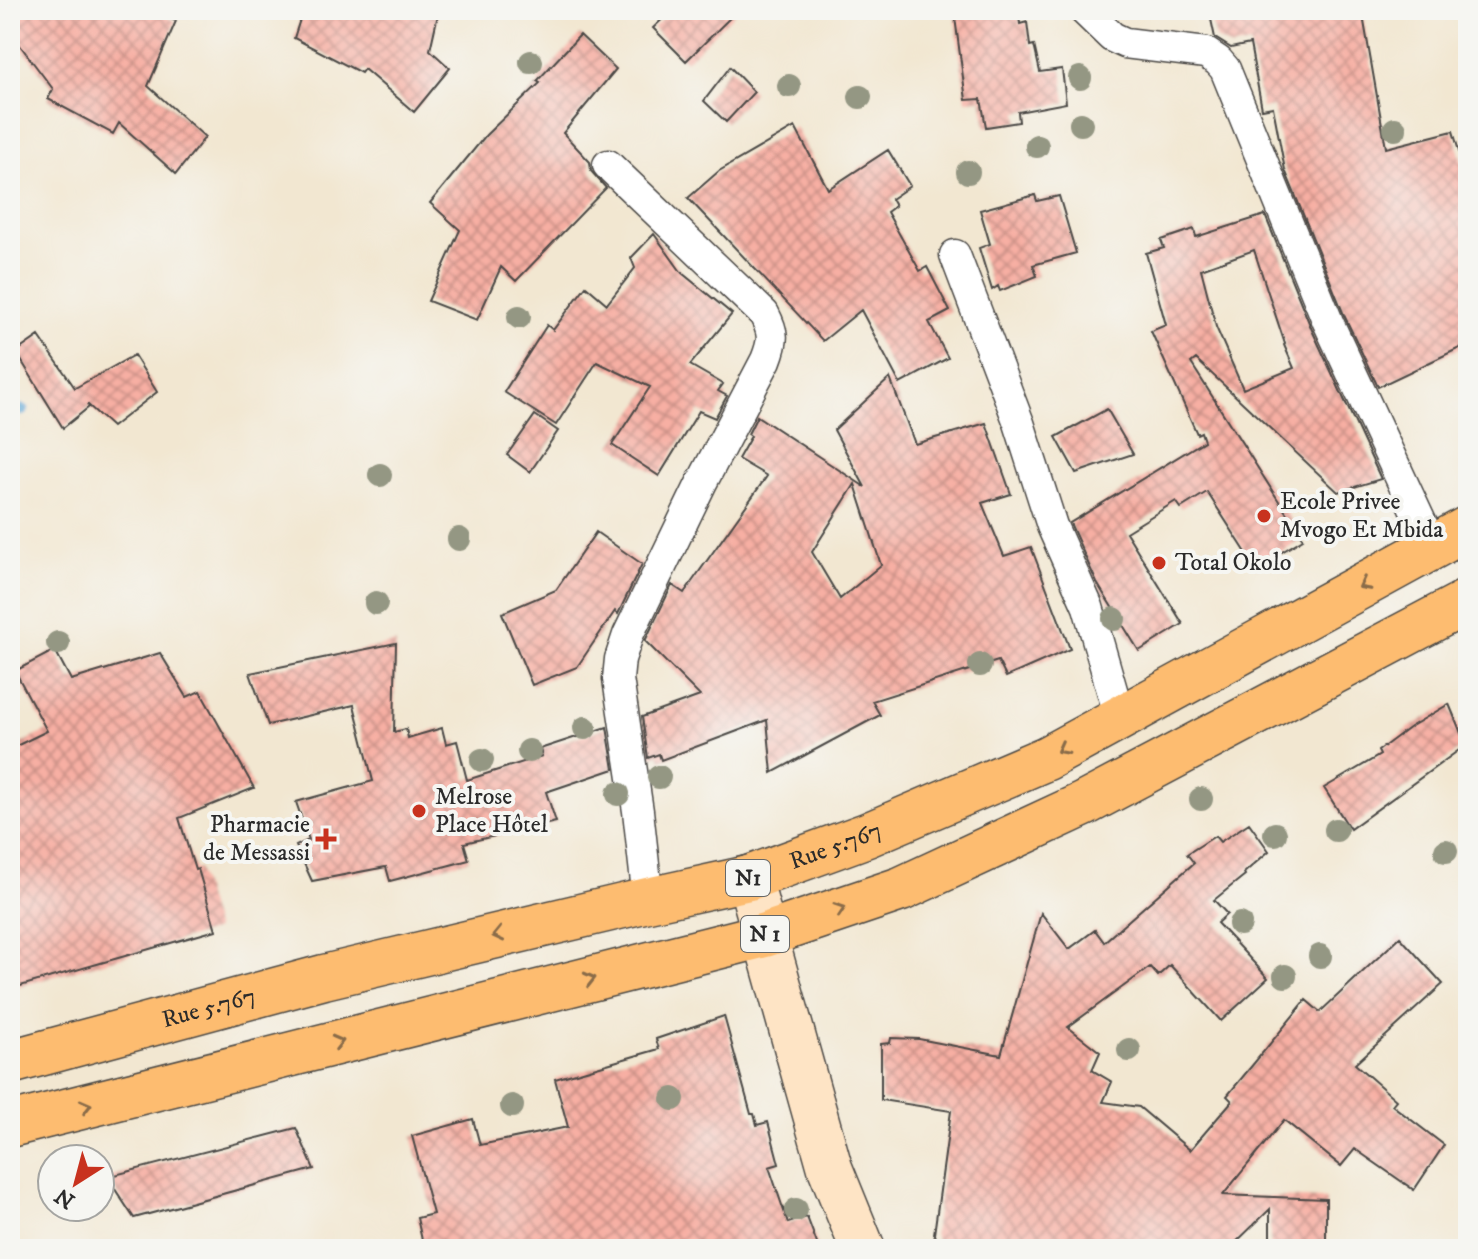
<svg xmlns="http://www.w3.org/2000/svg" width="1478" height="1259" font-family="'IM FELL DW Pica',serif">
<style>
.lines{fill:none;stroke-linecap:round;stroke-linejoin:round}
.stream{stroke:#5fa7d6;stroke-width:11}
.building{fill:url(#building-cross-hatch);fill-rule:evenodd}
.street-casing{stroke:#494744;stroke-width:33}
.secondary-casing{stroke:#494744;stroke-width:47}
.highway-casing{stroke:#494744;stroke-width:47}
.street{stroke:#fff;stroke-width:30}
.secondary{stroke:#fee4c5;stroke-width:44}
.highway{stroke:#fdbc6f;stroke-width:44}
.tree{fill:#949783}
.oneway{stroke:#8a6c4a}
.poi-dot{fill:#c8321e;stroke:#f6f6f2;stroke-width:3}
.labels{text-anchor:middle;dominant-baseline:central;stroke-width:8;stroke-linejoin:round;paint-order:stroke}
.shield{fill:#f6f6f2;stroke:#686867;stroke-width:2}
.shield-label{font-size:22px;font-weight:bold;fill:#2b2b2b}
.poi-label{font-size:24px;fill:#2b2b2b;stroke:#f6f6f2;text-anchor:start}
.street-label{font-size:24px;fill:#2b2b2b;stroke:#f6f6f2}
</style>
<defs>
<pattern id="building-cross-hatch" width="8" height="8" patternUnits="userSpaceOnUse" patternTransform="scale(2)"><rect width="8" height="8" fill="#f7afa3"/><path d="M0 0l8 8M0 8l8-8" fill="none" stroke="#c88f85"/></pattern>
</defs>
<rect width="100%" height="100%" fill="#f6f6f2"/>
<filter id="ink" filterUnits="userSpaceOnUse"><feTurbulence type="fractalNoise" baseFrequency=".0125" numOctaves="2"/><feDisplacementMap in="SourceGraphic" scale="16" xChannelSelector="R" yChannelSelector="G"/><feConvolveMatrix kernelMatrix="1 2 1 2 8 2 1 2 1" color-interpolation-filters="sRGB"/></filter>
<filter id="wash" filterUnits="userSpaceOnUse"><feTurbulence type="fractalNoise" baseFrequency=".006" numOctaves="4" result="noise"/><feDisplacementMap in="SourceGraphic" scale="32" xChannelSelector="R" yChannelSelector="G"/><feGaussianBlur stdDeviation="1.8" result="paint"/><feColorMatrix in="noise" values="0 0 0 0 0 0 0 0 0 0 0 0 0 0 0 0 0 1.4 0 .05"/><feComposite in="paint" operator="in"/></filter>
<g filter="url(#wash)">
<rect width="100%" height="100%" fill="#f2e7d1"/>
<g class="lines">
<path class="stream" d="M10,410H23"/>
</g>
<g id="blocks">
<path class="building" d="M10,10H151L176,21L148,86L205,137L176,174L119,123L113,134L48,99L53,89L10,32Z
M303,10H439L430,50L450,68L414,112L364,69L361,73L294,38Z
M672,10H738L686,61L653,28Z
M954,10H1018L1020,24L1027,22L1030,46L1034,45L1040,72L1062,69L1066,103L1018,112L1019,122L986,127L981,99L966,100Z
M1209,10H1362L1386,148L1453,131L1468,182V344L1378,387L1344,315L1285,170L1273,107L1262,109L1250,44L1231,48L1215,38Z
M580,35L616,69L563,133L590,162L591,171L606,188L516,281L501,267L477,320L428,301L460,230L430,203L486,135L540,83L537,81Z
M730,67L754,92L726,122L704,101Z
M795,127L828,189L888,150L910,186L891,199L895,206L887,212L920,271L927,267L950,311L929,322L948,358L900,384L861,310L823,341L688,198L719,171Z
M1035,195L1037,201L1059,196L1076,253L1033,265L1037,276L1000,291L998,286L992,290L979,248L990,244L980,210Z
M1265,215L1312,330L1381,479L1338,492L1196,359L1191,363L1303,539L1256,568L1207,492L1181,508L1176,501L1126,532L1183,624L1139,651L1097,583L1070,523L1204,441L1201,432L1197,434L1151,331L1166,325L1146,253L1164,248L1161,240L1194,229L1196,237ZM1254,250L1285,344L1284,345L1294,368L1243,389L1216,327L1201,269Z
M654,234L682,273L732,314L690,365L723,384L718,391L727,396L715,418L699,411L659,476L612,445L650,387L597,362L556,425L504,392L547,325L553,330L586,286L607,304L635,268L631,258Z
M39,336L75,388L134,355L157,392L112,427L87,404L89,407L63,428L16,352Z
M890,378L915,444L986,423L1011,494L982,503L1004,556L1031,547L1070,649L1006,677L998,661L872,701L880,715L772,773L767,720L661,760L659,754L648,758L642,717L700,696L645,641L672,585L684,593L767,476L738,459L751,436L748,434L757,416L865,487L834,430ZM855,484L881,565L840,599L812,552Z
M1107,409L1133,454L1076,473L1056,437Z
M535,415L558,431L530,472L507,455Z
M596,532L642,564L618,614L615,611L577,667L532,685L502,613L556,590Z
M396,643L394,732L406,729L408,738L442,728L446,744L457,741L467,780L542,756L540,749L607,727L614,769L546,792L556,822L464,843L469,860L390,881L386,867L312,881L296,846L309,840L296,802L373,781L354,705L268,725L250,673Z
M55,650L71,680L160,653L187,697L200,691L254,788L179,818L195,870L198,869L216,930L10,989V749L47,731L15,671Z
M1449,704L1466,745L1350,829L1324,788L1380,755L1378,751L1410,727Z
M1249,823L1269,851L1244,873L1245,875L1214,900L1227,914L1217,923L1268,978L1221,1021L1170,965L1158,976L1150,967L1068,1027L1100,1052L1092,1070L1112,1082L1103,1102L1139,1107L1190,1150L1232,1101L1227,1096L1306,1000L1320,1012L1400,937L1443,984L1355,1064L1396,1100L1392,1105L1444,1145L1414,1190L1355,1149L1341,1166L1284,1120L1223,1195L1326,1199V1249H1270V1209L1229,1249H939L934,1234L951,1111L881,1100V1044L890,1043L891,1038L919,1039L1001,1055L1041,913L1069,949L1095,930L1104,942L1194,863L1187,854L1215,836L1220,842Z
M724,1016L751,1114H754L757,1125L768,1122L779,1164L769,1167L788,1223L807,1217L819,1249H424L417,1218L433,1214L412,1136L473,1119L480,1145L568,1127L555,1079L659,1049L656,1039Z
M296,1128L314,1169L134,1218L107,1177Z"/>
</g>
</g>
<g filter="url(#ink)">
<use href="#blocks" fill-opacity="0" stroke="#494744" stroke-width="2"/>
<g class="lines">
<defs>
<path id="street" d="M1084,10L1112,37L1125,43L1206,53L1218,61L1225,69L1328,322L1433,548
M608,165L764,314C774,333 774,340 766,360L702,482L628,635L620,659L618,679L638,811L648,900
M955,255L1019,423L1052,526L1088,607L1120,718"/>
<path id="secondary" d="M749,878L830,1168L863,1249"/>
<g id="highway">
<path id="s1" d="M10,1062L324,977L648,900L749,878L867,835L1047,758L1468,528"/>
<path d="M10,1125L765,935L901,889L1084,804L1468,601"/>
</g>
</defs>
<use href="#street" class="street-casing"/>
<use href="#secondary" class="secondary-casing"/>
<use href="#highway" class="highway-casing"/>
<use href="#street" class="street"/>
<use href="#secondary" class="secondary"/>
<use href="#highway" class="highway"/>
</g>
<g class="tree">
<circle cx="531" cy="62" r="12"/>
<circle cx="1080" cy="78" r="12"/>
<circle cx="789" cy="86" r="12"/>
<circle cx="860" cy="97" r="12"/>
<circle cx="1081" cy="124" r="12"/>
<circle cx="1395" cy="129" r="12"/>
<circle cx="1037" cy="146" r="12"/>
<circle cx="968" cy="172" r="12"/>
<circle cx="519" cy="317" r="12"/>
<circle cx="380" cy="475" r="12"/>
<circle cx="459" cy="539" r="12"/>
<circle cx="376" cy="603" r="12"/>
<circle cx="1114" cy="619" r="12"/>
<circle cx="58" cy="643" r="12"/>
<circle cx="980" cy="665" r="12"/>
<circle cx="585" cy="728" r="12"/>
<circle cx="529" cy="751" r="12"/>
<circle cx="482" cy="760" r="12"/>
<circle cx="659" cy="777" r="12"/>
<circle cx="618" cy="794" r="12"/>
<circle cx="1201" cy="799" r="12"/>
<circle cx="1336" cy="830" r="12"/>
<circle cx="1275" cy="834" r="12"/>
<circle cx="1446" cy="851" r="12"/>
<circle cx="1240" cy="924" r="12"/>
<circle cx="1320" cy="956" r="12"/>
<circle cx="1285" cy="976" r="12"/>
<circle cx="1129" cy="1050" r="12"/>
<circle cx="673" cy="1099" r="12"/>
<circle cx="512" cy="1106" r="12"/>
<circle cx="796" cy="1210" r="12"/>
</g>
<defs><path id="oneway-chevron" d="M-2-3.5L2.5 0L-2 3.5" fill="none" stroke-width="1.6" stroke-linecap="round" stroke-linejoin="round" transform="scale(2)"/></defs>
<g class="oneway">
<use href="#oneway-chevron" transform="translate(1364 585) rotate(152)"/>
<use href="#oneway-chevron" transform="translate(1062 749) rotate(152)"/>
<use href="#oneway-chevron" transform="translate(840 909) rotate(-19)"/>
<use href="#oneway-chevron" transform="translate(498 935) rotate(167)"/>
<use href="#oneway-chevron" transform="translate(590 979) rotate(-14)"/>
<use href="#oneway-chevron" transform="translate(338 1042) rotate(-14)"/>
<use href="#oneway-chevron" transform="translate(86 1106) rotate(-14)"/>
</g>
</g>
<g class="poi-dot">
<circle cx="1264" cy="516" r="8"/>
<circle cx="1159" cy="563" r="8"/>
<circle cx="419" cy="811" r="8"/>
<path d="M322 827h8v8h8v8h-8v8h-8v-8h-8v-8h8z"/>
</g>
<g class="labels">
<g class="shield">
<rect x="726" y="860" width="44" height="36" rx="6"/>
<rect x="741" y="916" width="48" height="36" rx="6"/>
</g>
<g class="shield-label">
<text x="748" y="878">N1</text>
<text x="765" y="934">N 1</text>
</g>
<g class="poi-label">
<text x="1280" y="502">Ecole Privee<tspan x="1280" dy="28">Mvogo Et Mbida</tspan></text>
<text x="1175" y="563">Total Okolo</text>
<text x="435" y="797">Melrose<tspan x="435" dy="28">Place Hôtel</tspan></text>
<text x="310" y="825" text-anchor="end">Pharmacie<tspan x="310" dy="28">de Messassi</tspan></text>
</g>
<g class="street-label">
<text stroke="none"><textPath href="#s1" startOffset="854">Rue 5.767</textPath></text>
<text stroke="none"><textPath href="#s1" startOffset="206">Rue 5.767</textPath></text>
</g>
</g>
<rect width="1478" height="1259" fill="none" stroke="#f6f6f2" stroke-width="40"/>
<g transform="translate(76 1183) rotate(216)"><circle r="38" fill="#f6f6f2" stroke="#a5a5a2" stroke-width="2"/>
<path d="M0-6L14 30L0 20L-14 30Z" fill="#c8321e"/>
<text y="-12" font-size="22" font-weight="bold" text-anchor="middle" fill="#2b2b2b">N</text>
</g>
</svg>
